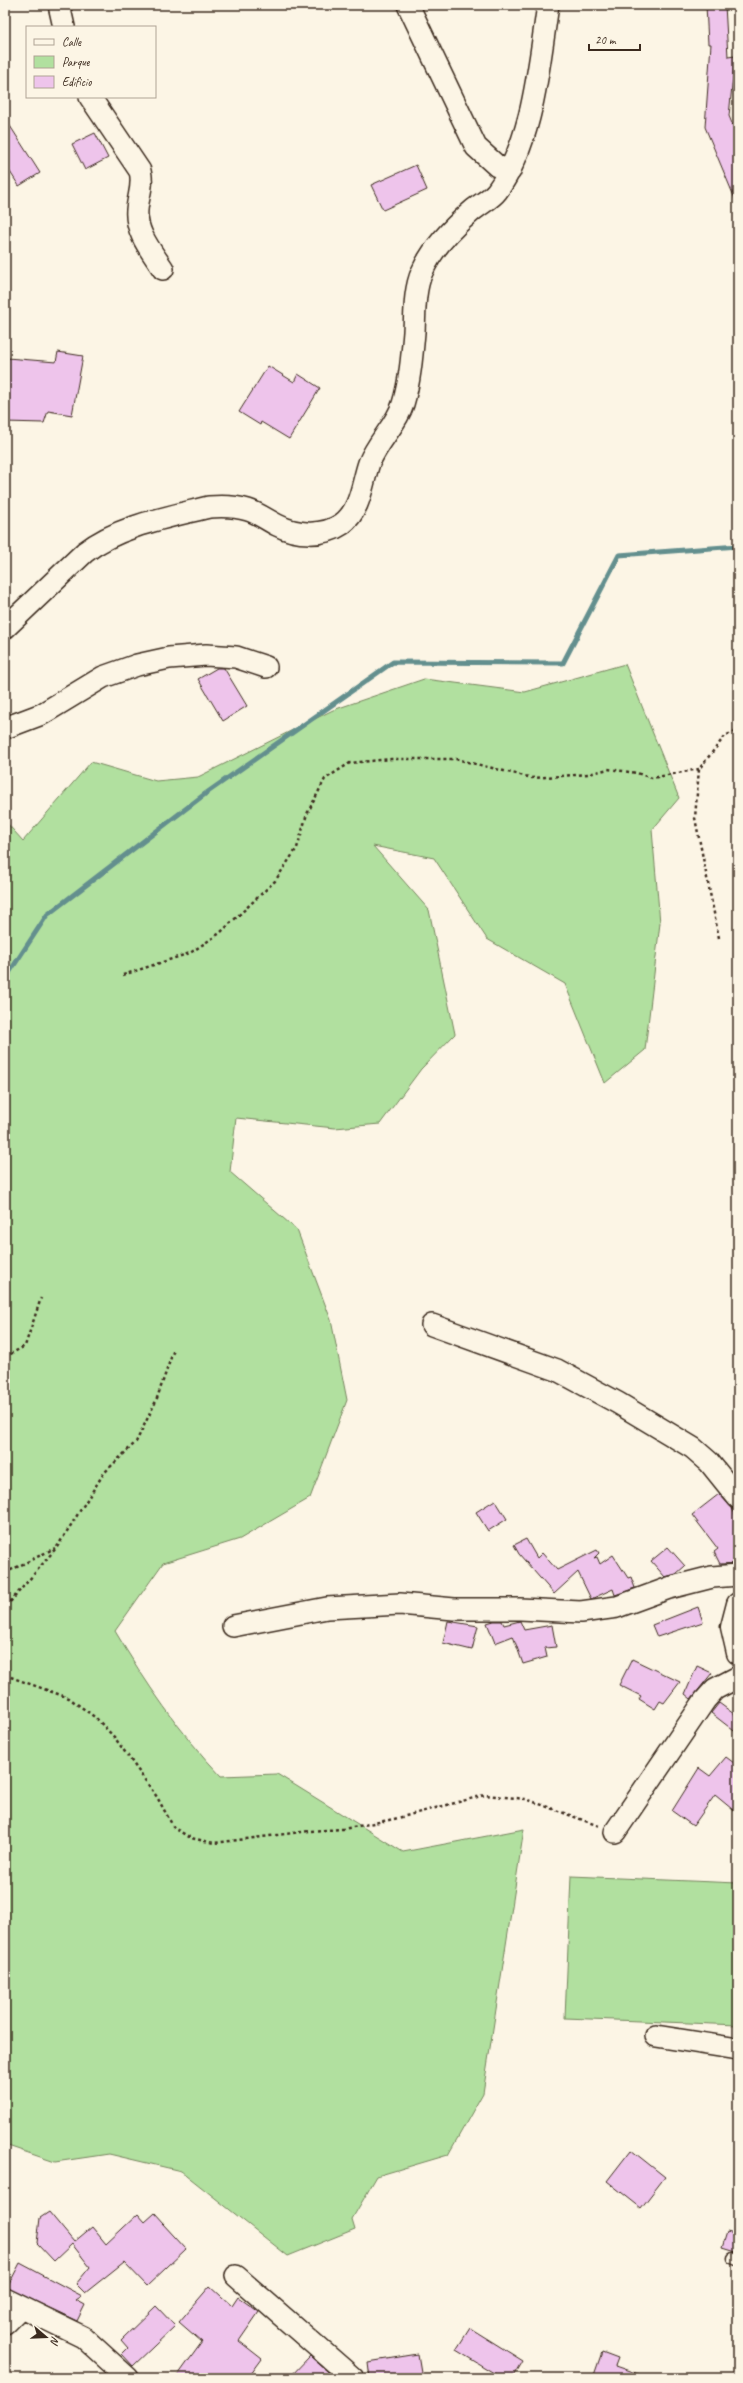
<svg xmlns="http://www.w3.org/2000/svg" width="743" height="2383" font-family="Caveat,sans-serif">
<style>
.green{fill:#b1e09f;stroke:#76855e}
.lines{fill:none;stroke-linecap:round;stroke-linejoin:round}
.stream{stroke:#648f8e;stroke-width:5}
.building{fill:#eec4eb;stroke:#3b2a1e}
.lane-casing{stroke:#3b2a1e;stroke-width:13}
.street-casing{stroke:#3b2a1e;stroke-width:24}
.primary-casing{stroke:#3b2a1e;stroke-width:25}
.path{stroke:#3b2a1e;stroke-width:2.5;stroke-dasharray:3 3;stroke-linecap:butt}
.lane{stroke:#fcf5e5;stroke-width:10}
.street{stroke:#fcf5e5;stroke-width:21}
.primary{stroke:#fcf5e5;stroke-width:22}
</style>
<rect width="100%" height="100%" fill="#fcf5e5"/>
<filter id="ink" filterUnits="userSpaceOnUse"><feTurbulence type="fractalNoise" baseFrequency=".025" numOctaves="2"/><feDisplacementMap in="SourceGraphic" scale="8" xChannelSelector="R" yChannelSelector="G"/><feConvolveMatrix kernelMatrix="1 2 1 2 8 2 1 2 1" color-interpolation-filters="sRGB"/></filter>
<g filter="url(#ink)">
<path class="green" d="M625,664L679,798L652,830L660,923L645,1050L605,1083L565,984L487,939L434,858L373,846L429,910L455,1034L421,1069L380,1124L335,1128L236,1118L230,1172L297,1230L331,1320L347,1400L310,1498L240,1539L163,1563L115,1631C145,1682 180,1733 221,1776L277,1774L403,1852L524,1829L483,2093L448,2155L377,2176L352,2219L355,2229L288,2256L181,2171L109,2154L55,2162L5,2145V980L11,975L5,963V821L23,841L91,762L156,781L198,777L333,710L424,679L525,692Z
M571,1876L738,1883V2025L565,2018Z"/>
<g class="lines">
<path class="stream" d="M5,979L47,915L205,794L393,662L563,663L619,555L738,546"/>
</g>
<path class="building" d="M706,5H725L728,57L735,56L729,116L738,138V206L705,127L711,44H708Z
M5,118L40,173L19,186L5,164Z
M95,133L108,158L85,170L72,144Z
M416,165L427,190L383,210L371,185Z
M58,352L83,356L72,415L48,411L44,423L5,422L7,358L56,362Z
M268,366L294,382L298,374L320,388L289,439L261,422L260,425L239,412Z
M217,668H224L247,706L223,721L198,679Z
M719,1494L732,1508L738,1521V1563L720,1564L714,1552L718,1549L692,1515Z
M495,1500L507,1519L488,1531L476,1512Z
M526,1539L537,1558L542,1553L557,1570L597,1550L599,1553L594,1558L597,1557L600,1564L613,1555L628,1578L631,1577L635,1588L615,1595L613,1589L591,1599L578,1572L554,1594L519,1554L514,1545Z
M668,1547L685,1566L676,1574L665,1577L651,1561Z
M698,1607L703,1622L657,1637L652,1625Z
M448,1621L478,1626L472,1650L443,1643Z
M494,1621H502L504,1625L520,1621L524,1630L552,1625L556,1647L545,1648L547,1657L523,1664L513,1636L495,1643L487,1623Z
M632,1659L680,1682L664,1703L660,1701L655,1709L639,1699L641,1696L619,1685Z
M697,1666L712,1673L691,1699L685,1694Z
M719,1703L738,1717V1734L711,1713Z
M726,1757L738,1766V1814L715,1795L693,1826L672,1811L699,1768L710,1776Z
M631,2150L665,2177L641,2208L607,2181Z
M49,2212L74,2242L92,2227L106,2244L138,2214L145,2222L155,2213L164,2223L163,2224L186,2249L147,2286L124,2262L85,2293L76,2284L90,2267L72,2244L54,2261L37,2243L40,2218Z
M727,2232L738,2235L735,2252L722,2248Z
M20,2263L82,2296L76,2300L85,2305L77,2321L7,2288Z
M210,2286L232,2306L238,2297L259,2312L239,2341L262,2359L248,2378H176L202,2342L179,2322Z
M156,2306L175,2326L133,2366L122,2354L128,2348L121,2340Z
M470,2328L523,2361L513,2378H502L456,2350Z
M602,2352L618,2358L615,2366L644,2376V2378H593Z
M418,2354L422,2378H370L368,2362Z
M310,2356L335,2378H289Z"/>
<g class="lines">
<defs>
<path id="lane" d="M733,2258L738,2260"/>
<path id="street" d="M59,5L64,27
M408,5L476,147L497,166L510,171
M90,97L140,171C144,185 138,196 137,210C135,232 152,252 163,269
M5,628L85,552C118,526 169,517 209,507C222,506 235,506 248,510C258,513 267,520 277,525C296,535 323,537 342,524C361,510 362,483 369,463C378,441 397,424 403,404C410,381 412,356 414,332C415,313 414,290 422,272C432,249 453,227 472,211C480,204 491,199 497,191C533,142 539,64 548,5
M5,728L42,714L103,677L137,665L169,658L206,655L236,657L266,667
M432,1325L557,1370L618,1403L693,1448L709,1462L738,1498
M233,1626L327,1608L400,1604L454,1609H520L581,1612L617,1607L669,1588L712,1577L738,1575
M615,1832L705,1700L715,1689L738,1677
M656,2036L738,2049
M236,2276L353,2378
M5,2299L83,2337L128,2378
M5,2323L20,2308"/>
<path id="primary" d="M738,1604L732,1627L738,1653"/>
</defs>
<use href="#lane" class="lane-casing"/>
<use href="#street" class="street-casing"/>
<use href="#primary" class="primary-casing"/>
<path class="path" d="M719,938L695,818L699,769L725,736L738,730
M123,975L190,953L220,933L239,915L275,881L297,848L307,814L325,779L350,763L391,759H456L532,778L589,774L608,769L637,773L652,778L699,769
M5,1357L25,1346L41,1298
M5,1573L55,1548
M5,1605L11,1601L57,1547L104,1473L136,1442L156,1401L174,1349
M5,1675L69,1698L96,1718L115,1738L157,1797L174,1828L191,1838L214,1843L309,1831L343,1829L394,1819L485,1795L526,1799L599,1826"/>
<use href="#lane" class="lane"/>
<use href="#street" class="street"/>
<use href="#primary" class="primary"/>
</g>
</g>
<rect width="743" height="2383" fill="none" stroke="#fcf5e5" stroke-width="20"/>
<rect x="10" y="10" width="723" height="2363" fill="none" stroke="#3b2a1e" stroke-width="1.5" filter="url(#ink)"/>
<rect x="26" y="26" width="130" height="72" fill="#fcf5e5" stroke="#afa495"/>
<rect x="34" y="39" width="20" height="6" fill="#fcf5e5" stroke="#afa495"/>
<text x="62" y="46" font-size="12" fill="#3b2a1e">Calle</text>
<rect x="34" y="56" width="20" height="12" fill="#b1e09f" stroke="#afa495"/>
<text x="62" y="66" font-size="12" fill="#3b2a1e">Parque</text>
<rect x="34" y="76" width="20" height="12" fill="#eec4eb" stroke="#afa495"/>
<text x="62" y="86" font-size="12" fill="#3b2a1e">Edificio</text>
<g transform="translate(46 2337) rotate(109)" stroke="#fcf5e5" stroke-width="3" paint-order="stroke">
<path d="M0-3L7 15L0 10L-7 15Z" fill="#3b2a1e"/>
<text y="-6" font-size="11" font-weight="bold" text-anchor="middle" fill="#3b2a1e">N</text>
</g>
<path d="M589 44v6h51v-6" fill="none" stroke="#3b2a1e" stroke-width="2"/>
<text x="595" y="44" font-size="12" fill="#3b2a1e" stroke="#fcf5e5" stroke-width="3" paint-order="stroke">20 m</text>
</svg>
